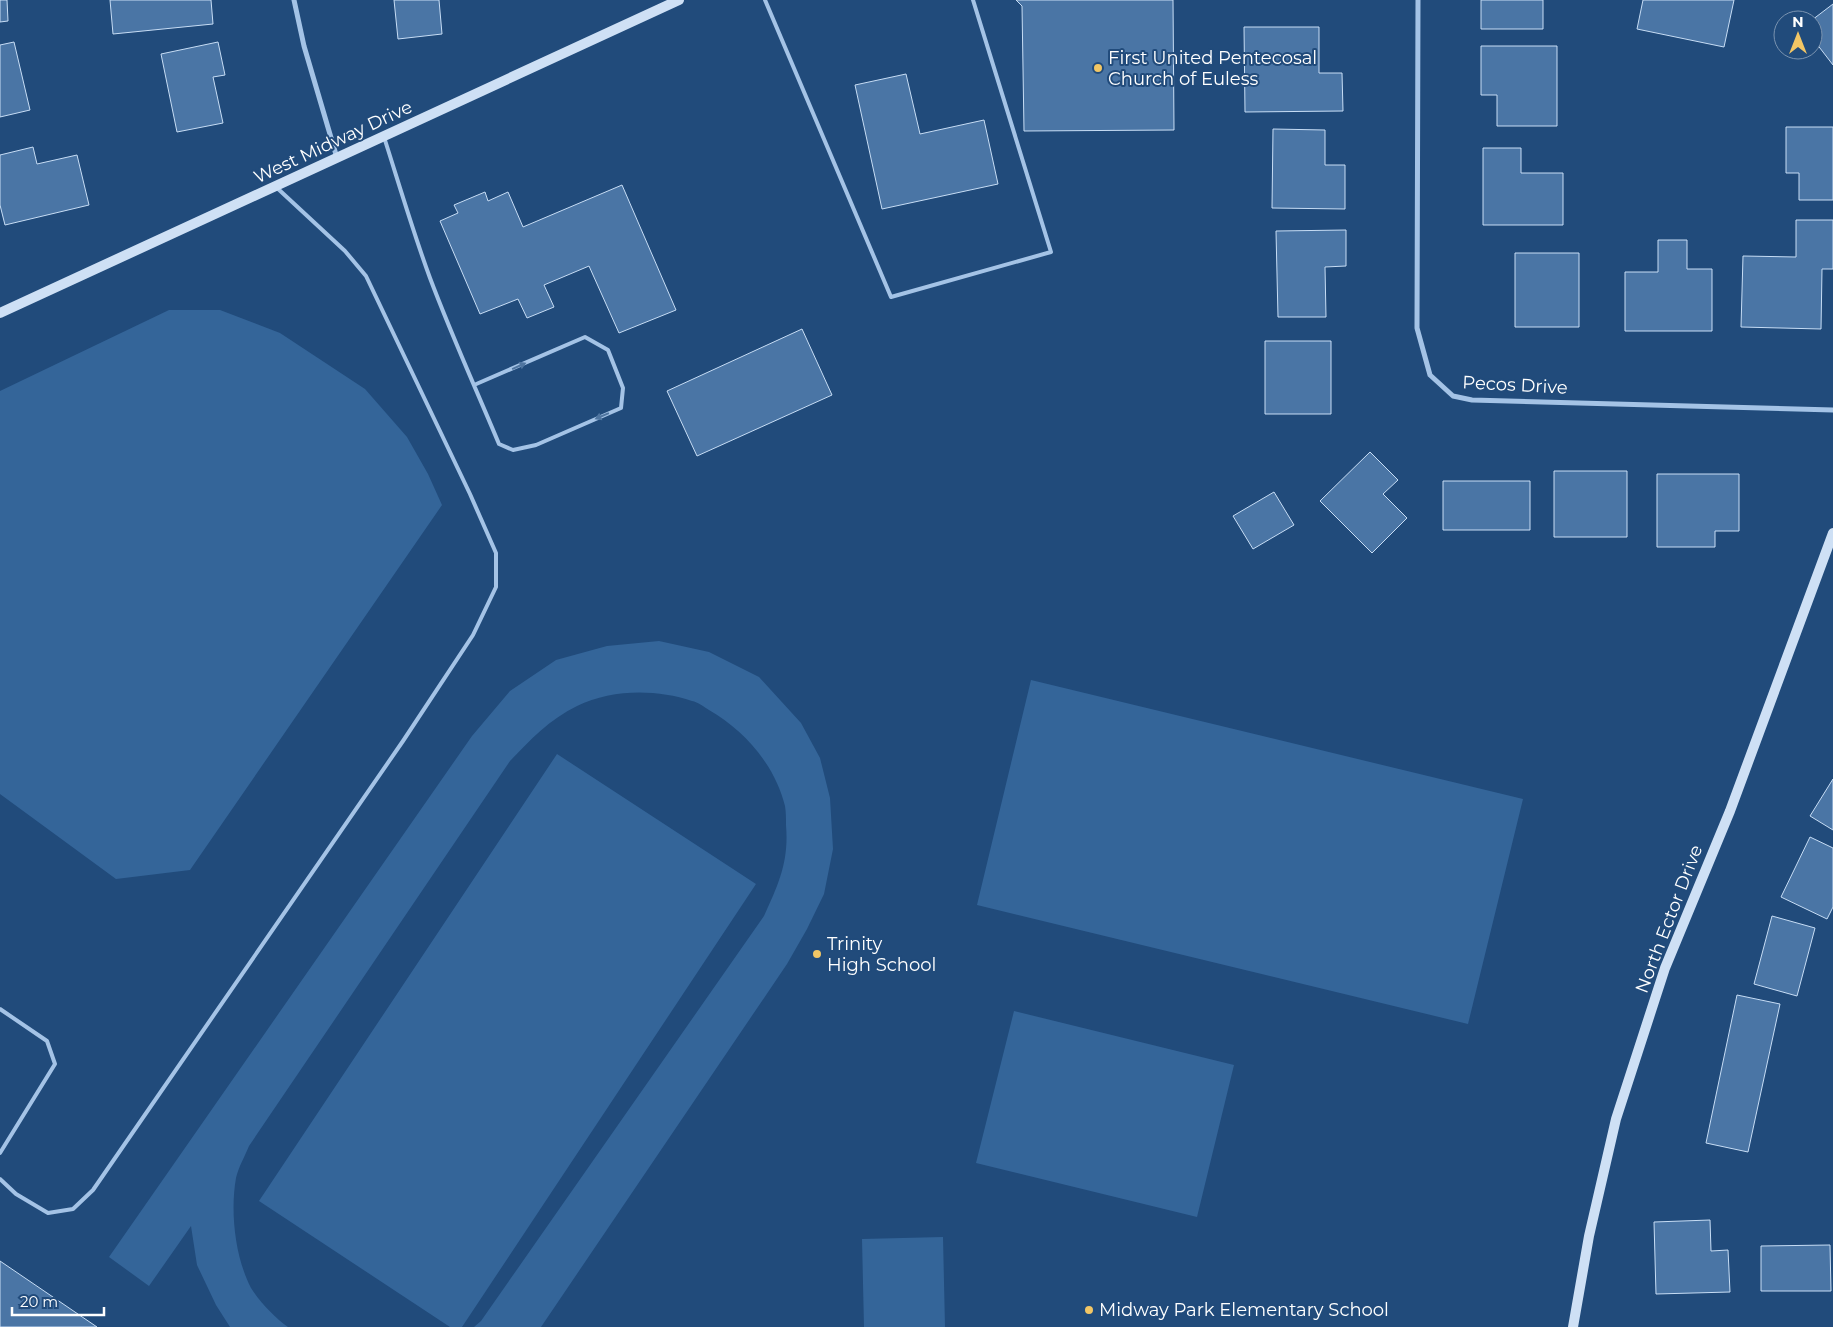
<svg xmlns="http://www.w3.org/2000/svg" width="1833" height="1327" font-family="Montserrat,sans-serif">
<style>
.green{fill:#346599}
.building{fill:#4a75a5;stroke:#c7ddf5}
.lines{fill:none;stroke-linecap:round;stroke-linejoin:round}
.lane{stroke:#a4c3e6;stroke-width:4}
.street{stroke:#a4c3e6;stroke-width:5}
.secondary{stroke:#cee0f5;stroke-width:10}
.oneway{fill:#4f75a0}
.poi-dot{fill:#f2c665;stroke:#214b7b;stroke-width:2}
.labels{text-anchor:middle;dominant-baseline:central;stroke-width:4;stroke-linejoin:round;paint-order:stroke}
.poi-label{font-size:18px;fill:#fff;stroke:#214b7b;text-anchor:start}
.street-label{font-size:18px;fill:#fff;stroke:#214b7b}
</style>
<rect width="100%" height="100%" fill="#214b7b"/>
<path class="green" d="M169,310H220L280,333L365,389L407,437L428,474L442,505L190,870L116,879L0,794V391Z
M659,641L709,652L759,677L801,723L820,758L830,798L833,849L824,894L807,929L787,964L541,1327H474L481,1321L764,916C779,883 789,861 786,825C786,819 786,812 785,806C775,765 744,730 709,710C704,707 698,702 692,701C656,689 612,689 577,706C550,719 530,740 510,761L249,1146C245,1156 238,1168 236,1178C230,1212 235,1257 251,1288C259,1301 275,1318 288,1327H230L216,1305L197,1265L191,1226L149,1286L109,1257L472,736L510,691L556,660L607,646Z
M1031,680L1523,799L1468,1024L977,905Z
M557,754L756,884L462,1327H450L259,1201Z
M1014,1011L1234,1065L1197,1217L976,1163Z
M943,1237L945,1327H864L862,1239Z"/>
<path class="building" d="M0,0H7L8,21L0,22Z
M110,0H211L213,24L113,34Z
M394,0H439L442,34L398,39Z
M1016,0H1173L1174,130L1024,131L1022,6Z
M1481,0H1543V29H1481Z
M1643,0H1734L1724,47L1637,29Z
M1833,4V65L1813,39L1812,20Z
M1244,27H1319V73H1342L1343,111L1245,112Z
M14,42L30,110L0,117V45Z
M218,42L225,75L213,77L223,123L177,132L161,54Z
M1481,46H1557V126H1497V95H1481Z
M906,74L920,134L984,120L998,184L882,209L855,85Z
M1786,127H1833V200H1799V173H1786Z
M1273,129L1325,130V165H1345V209L1272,208Z
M33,147L37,164L77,155L89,205L5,225L0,205V155Z
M1483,148H1521V173H1563V225H1483Z
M622,185L676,310L619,333L589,266L544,285L554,307L527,318L518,299L480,314L440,221L458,213L454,205L485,192L488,201L508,192L523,227Z
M1796,220H1833V269H1822L1821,329L1741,327L1743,256L1796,257Z
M1346,230V266L1325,267L1326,317H1278L1276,231Z
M1658,240H1687V269H1712V331H1625V272H1658Z
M1515,253H1579V327H1515Z
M802,329L832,395L697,456L667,391Z
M1265,341H1331V414H1265Z
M1370,452L1398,480L1383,494L1407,518L1372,553L1320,501Z
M1554,471H1627V537H1554Z
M1657,474H1739V531H1715V547H1657Z
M1443,481H1530V530H1443Z
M1274,492L1294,525L1253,549L1233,516Z
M1833,779V830L1810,816Z
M1810,837L1833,848V907L1827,919L1781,897Z
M1772,916L1815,928L1797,996L1754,984Z
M1737,995L1780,1004L1748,1152L1706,1143Z
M1710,1220L1711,1251L1728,1250L1730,1292L1656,1294L1654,1222Z
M1830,1245L1831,1291H1761V1246Z
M0,1261L97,1327H0Z"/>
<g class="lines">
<path class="lane" d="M765,0L891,297L1051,252L973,0
M384,137C399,184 413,232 430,278C451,334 476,389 499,444L513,450L536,445L621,408L623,388L608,350L585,337L474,385
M0,1009L47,1041L55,1064L0,1153
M0,1179L16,1194L48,1213L73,1209L93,1190L403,741L473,635L496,587V553L470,494L366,276L345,251L276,187"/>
<path class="street" d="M294,0L304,46L337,158
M1418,0L1417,328L1430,375L1453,396L1472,400L1833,410"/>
<path class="secondary" d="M0,313L679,0
M1573,1327L1589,1236L1616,1119L1665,968L1730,811L1833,533"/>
</g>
<defs><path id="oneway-solid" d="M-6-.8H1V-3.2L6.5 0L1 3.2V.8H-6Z" transform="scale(1.25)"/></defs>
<g class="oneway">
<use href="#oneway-solid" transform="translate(519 366) rotate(-24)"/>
<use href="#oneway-solid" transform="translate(602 416) rotate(157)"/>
</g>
<g class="poi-dot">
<circle cx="1098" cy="68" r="5"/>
<circle cx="817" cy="954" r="5"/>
<circle cx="1089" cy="1310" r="5"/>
</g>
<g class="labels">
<g class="poi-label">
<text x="1108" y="58">First United Pentecosal<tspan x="1108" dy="21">Church of Euless</tspan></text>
<text x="827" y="944">Trinity<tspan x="827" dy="21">High School</tspan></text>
<text x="1099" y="1310">Midway Park Elementary School</text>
</g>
<g class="street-label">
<text transform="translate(333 142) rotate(-25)">West Midway Drive</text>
<text transform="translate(1515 385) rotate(3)">Pecos Drive</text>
<text transform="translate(1669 919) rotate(-69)">North Ector Drive</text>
</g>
</g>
<g transform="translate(1798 35)"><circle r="24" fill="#214b7b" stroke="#7a93b0"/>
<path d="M0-4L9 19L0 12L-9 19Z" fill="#f2c665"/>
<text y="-8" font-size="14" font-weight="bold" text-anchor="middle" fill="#ffffff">N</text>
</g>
<path d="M12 1307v8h92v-8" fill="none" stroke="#ffffff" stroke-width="2.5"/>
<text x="20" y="1307" font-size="15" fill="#ffffff" stroke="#214b7b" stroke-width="4" paint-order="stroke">20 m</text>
</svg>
